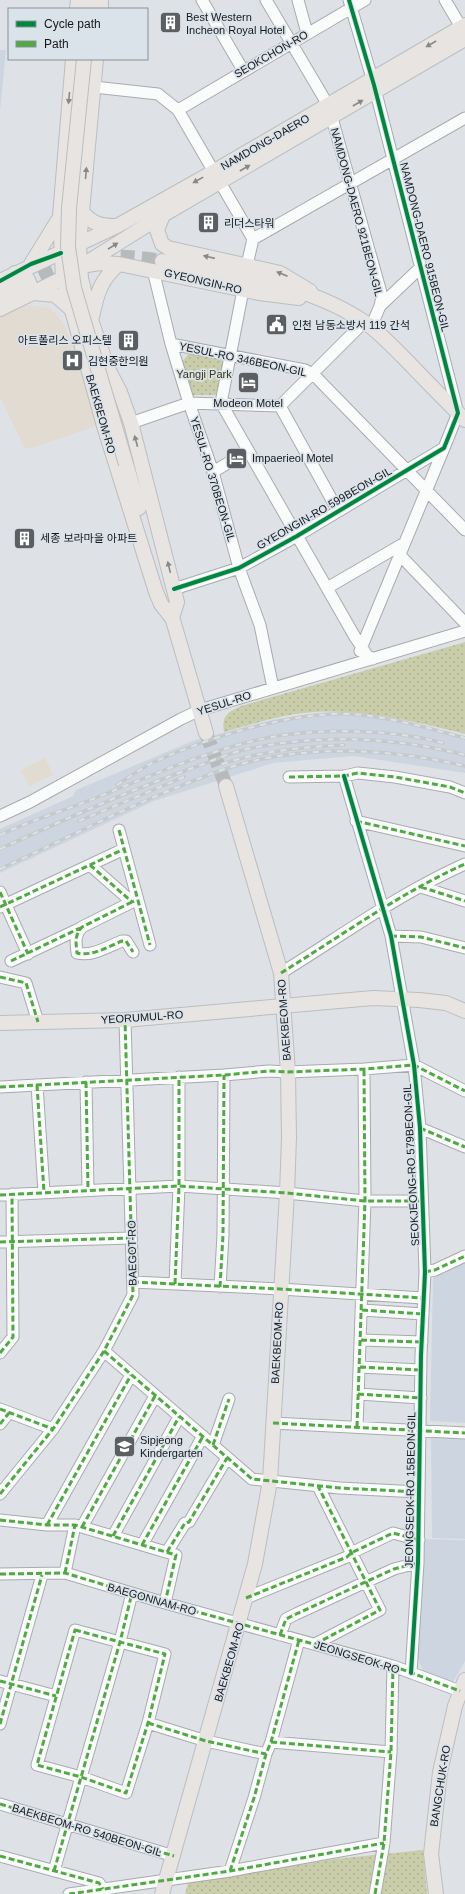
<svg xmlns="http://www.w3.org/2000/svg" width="465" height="1894" font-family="Helvetica,'Noto Sans KR',sans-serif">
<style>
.commercial{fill:#e1dbd2}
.built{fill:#cdd6e0}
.park{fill:url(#park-dots)}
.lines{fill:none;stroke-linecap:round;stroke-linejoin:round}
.major-tunnel{stroke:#b6babd;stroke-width:14;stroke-dasharray:14 7;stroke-linecap:butt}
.minor-casing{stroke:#a8abae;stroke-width:13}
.major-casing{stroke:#bbbec0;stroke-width:16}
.minor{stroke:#fafbfb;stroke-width:11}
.major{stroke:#e7e4e1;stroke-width:14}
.rail-casing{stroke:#c6c8c9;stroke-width:3.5}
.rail{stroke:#dae2ea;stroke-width:2;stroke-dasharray:6;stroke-linecap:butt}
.major-bridge-casing{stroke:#bbbec0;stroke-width:16;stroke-linecap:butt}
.major-bridge{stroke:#e7e4e1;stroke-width:14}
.quiet{stroke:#51a943;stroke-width:3;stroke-dasharray:6 3;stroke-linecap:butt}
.cycleway-casing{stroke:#dae2ea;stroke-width:6}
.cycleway{stroke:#00873e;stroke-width:4}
.oneway{fill:#888}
.labels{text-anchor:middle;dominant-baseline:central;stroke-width:3.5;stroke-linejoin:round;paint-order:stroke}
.poi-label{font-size:11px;fill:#15181b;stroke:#dae2ea;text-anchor:start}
.street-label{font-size:11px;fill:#15181b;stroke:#dae2ea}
.park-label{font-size:11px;fill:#393a0f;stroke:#dae2ea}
</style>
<defs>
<pattern id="park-dots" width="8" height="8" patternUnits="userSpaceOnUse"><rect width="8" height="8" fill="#c9cda9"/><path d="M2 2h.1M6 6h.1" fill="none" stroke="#acaf91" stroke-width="1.8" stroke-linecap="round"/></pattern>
</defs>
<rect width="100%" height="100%" fill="#dee2e6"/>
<path class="commercial" d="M29,305L49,308L56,314L64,325L75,351L96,426L29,449L24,447L0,397V316Z
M45,758L53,775L29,786L21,770Z"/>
<path class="built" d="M0,50H6L0,111Z
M350,713L391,718L465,736V773L354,756L273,763L154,801L0,873V829L73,796L76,790L195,740L271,720L309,714Z
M465,1261V1423L430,1421L433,1277Z
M431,1436L465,1437V1539L432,1538Z
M421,1539L465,1540V1661L453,1682L449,1684L424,1672L419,1662L417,1651Z"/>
<path class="park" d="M189,353L219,358L224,364L216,395H192L182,362Z
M465,642V734C415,722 365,709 314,712C283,714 253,724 224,732C221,716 228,712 241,706Z
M423,1850L427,1894H185L188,1883L335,1859Z"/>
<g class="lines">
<path class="major-tunnel" d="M21,286C76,259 101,251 162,261
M206,733L226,786"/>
<defs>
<path id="minor" d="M202,0L243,70
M266,0L328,105
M298,0L307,33
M445,0L461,27
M94,87L158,94L178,110L253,239
M178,110L365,0
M332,118L380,289L382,297L380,306
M247,265L253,239L465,118
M153,270L171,344L189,403L213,472L239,568L260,625L273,688
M243,290L221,403L355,637L367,655L373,659
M371,327L380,306L421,267
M171,344L305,370L314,375L465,530
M280,406L338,511
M131,423L189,403L280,406L364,322
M213,472L248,451
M396,551L465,623
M327,588L401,545
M174,589L239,568L297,536L444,448L458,413L374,85L349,0
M360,651L444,448
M344,776L391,936L414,1065L420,1128L425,1272L421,1355L418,1563L411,1673
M289,777L344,776L358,773L395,777L450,787L465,793
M0,816L30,802L181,719L200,710L465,631
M356,821L465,846
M119,830L150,945
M90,865L132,902L137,900
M421,887L465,901
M0,892L28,954
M132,902L82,927C74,936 76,942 77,953C92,957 109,946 122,941H126L133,952
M0,907L124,849
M391,936L421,937L465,948
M11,961L81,928
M281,973C341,936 400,893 465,864
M0,977L26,983L38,1022
M86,1082L88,1190
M37,1085L44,1192
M0,1087L224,1075L269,1071L288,1072L364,1069L414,1065L465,1091
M420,1128L465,1147
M0,1195L179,1186L287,1193L365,1201H421
M0,1242L131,1238
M425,1272L435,1270L465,1256
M133,1282L280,1289L423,1298
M175,1284L179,1186V1077
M220,1287L223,1235L224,1075
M362,1310L423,1314
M361,1340L422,1342
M104,1351L252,1479L340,1488L419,1492
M0,1353L13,1337L12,1194
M360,1367L421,1370
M358,1394L421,1398
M0,1409L53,1429
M273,1423L465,1433
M0,1424L9,1413
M357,1427L365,1201L364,1069
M213,1445L229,1399
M0,1494L53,1429L104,1351L133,1295L125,1020
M0,1520L47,1525H75L176,1555L165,1603
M47,1525L131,1375
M82,1527L155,1396
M113,1536L179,1417
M142,1545L203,1436
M167,1552L185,1523L189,1522L227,1458
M65,1573L75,1525
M0,1574L65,1573L165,1603L393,1666L460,1691
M246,1598L347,1557L351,1553L393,1533L419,1540
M75,1630L165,1654L148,1723L126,1793L81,1777L37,1765Z
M280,1635L286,1619L296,1614L394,1569L418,1563
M315,1644L380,1610L318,1486
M0,1681L56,1696
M148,1723L206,1741L266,1754
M0,1724L42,1575
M271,1742L391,1752
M0,1804L174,1856
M0,1856L99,1883L103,1889
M54,1871L120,1642L132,1593
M230,1871L254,1798L266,1754L271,1742L299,1640
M69,1894L230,1871L384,1843
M375,1894L384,1843L391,1752L393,1666"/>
<path id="major" d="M101,0V9
M77,9L78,0
M89,9L90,0
M73,59L60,216L63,278L104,426L156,592L161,604L172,618
M96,59L79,244L81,278L91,320L108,369L120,392L131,423L177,602L172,618
M82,212C93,224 100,226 116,226
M163,215L157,230L162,244L168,248L280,273L310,291
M162,261C232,275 311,283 370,326C384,337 397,351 410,364C428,383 447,402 465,420
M31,264L60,217
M87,265L100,263L119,264L259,293L299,298
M15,273C28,274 32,283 29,295
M0,281L117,226L206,176L465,25
M34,293L55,295L70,308
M0,296L21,286
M0,309L59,280L163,215L465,39
M92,317C97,294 100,280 119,264
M126,464L139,508
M170,610L206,733
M0,1023L125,1020L373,998L419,1000L446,1003L465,1011
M162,1894L255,1564L270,1481L287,1193L289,1137L288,1072L281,973L226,786
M436,1894L431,1854L440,1772L455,1706L465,1680"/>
</defs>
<use href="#minor" class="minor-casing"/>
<use href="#major" class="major-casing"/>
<use href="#minor" class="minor"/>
<use href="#major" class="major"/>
<defs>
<path id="rail" d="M222,764C262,751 302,747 344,745
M117,785C128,778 139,770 150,764C204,738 293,711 352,714C390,717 428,728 465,738
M79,821L184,777
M0,835C32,820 66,810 98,797C148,777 197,755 249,742C304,727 388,728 443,743
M0,849C61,821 123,793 187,770C208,763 230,752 252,748C323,734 395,737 465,755
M0,869C59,842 118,811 178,787C202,777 227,767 253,761C322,745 396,750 465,766"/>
</defs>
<use href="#rail" class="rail-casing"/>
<use href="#rail" class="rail"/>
<defs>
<path id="major-bridge" d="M84,59L69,208L68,247L74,288L126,464"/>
</defs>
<use href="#major-bridge" class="major-bridge-casing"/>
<use href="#major-bridge" class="major-bridge"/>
<path class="quiet" d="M289,777L344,776L358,773L395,777L450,787L465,793
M356,821L465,846
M119,830L150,945
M90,865L132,902L134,901
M421,887L465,901
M0,892L28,954
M132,902L82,927C74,936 76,942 77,953C92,957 109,946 122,941H126L133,952
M0,907L124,849
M391,936L421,937L465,948
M11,961L80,928
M281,973C341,936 400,893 465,864
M0,977L26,983L38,1022
M86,1082L88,1190
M37,1085L44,1192
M0,1087L224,1075L269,1071L288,1072L364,1069L414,1065L465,1091
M420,1128L465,1147
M0,1195L179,1186L287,1193L365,1201H421
M0,1242L131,1238
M425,1272L435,1270L465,1256
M133,1282L280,1289L423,1298
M175,1284L179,1186V1077
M220,1287L223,1235L224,1075
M362,1310L423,1314
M361,1340L422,1342
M104,1351L252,1479L340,1488L419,1492
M0,1353L13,1337L12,1194
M360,1367L421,1370
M358,1394L421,1398
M0,1409L53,1429
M273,1423L465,1433
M0,1424L9,1413
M357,1427L365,1201L364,1069
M213,1445L229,1399
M0,1494L53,1429L104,1351L133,1295L125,1020
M0,1520L47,1525H75L176,1555L165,1603
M47,1525L131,1375
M82,1527L155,1396
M113,1536L179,1417
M142,1545L203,1436
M167,1552L185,1523L189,1522L227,1458
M65,1573L75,1525
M0,1574L65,1573L165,1603L393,1666L460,1691
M246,1598L347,1557L351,1553L393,1533L419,1540
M75,1630L165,1654L148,1723L126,1793L81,1777L37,1765Z
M280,1635L286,1619L296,1614L394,1569L418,1563
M315,1644L380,1610L318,1486
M0,1681L56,1696
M148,1723L206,1741L266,1754
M0,1724L42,1575
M271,1742L391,1752
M0,1804L174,1856
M0,1856L99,1883L103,1889
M54,1871L120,1642L132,1593
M230,1871L254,1798L266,1754L271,1742L299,1640
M69,1894L230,1871L384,1843
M375,1894L384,1843L391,1752L393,1666"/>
<defs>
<path id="cycleway" d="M0,281L31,264L61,253
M174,589L239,568L297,536L444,448L458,413L374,85L349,0
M344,776L391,936L414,1065L420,1128L425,1272L421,1355L418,1563L411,1673"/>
</defs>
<use href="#cycleway" class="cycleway-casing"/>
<use href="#cycleway" class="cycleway"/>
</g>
<defs><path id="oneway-solid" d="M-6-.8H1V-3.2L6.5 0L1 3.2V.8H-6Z"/></defs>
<g class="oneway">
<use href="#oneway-solid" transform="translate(431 44) rotate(150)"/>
<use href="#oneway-solid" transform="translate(69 98) rotate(95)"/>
<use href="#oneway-solid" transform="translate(358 103) rotate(-30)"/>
<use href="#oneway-solid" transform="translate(245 168) rotate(-30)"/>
<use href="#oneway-solid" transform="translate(86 173) rotate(-85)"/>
<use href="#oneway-solid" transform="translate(198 180) rotate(151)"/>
<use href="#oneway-solid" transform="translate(113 246) rotate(-32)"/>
<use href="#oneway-solid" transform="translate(209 257) rotate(-167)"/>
<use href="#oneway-solid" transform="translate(282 274) rotate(-157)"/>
<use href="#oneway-solid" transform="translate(136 441) rotate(-105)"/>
<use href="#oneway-solid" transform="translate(169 567) rotate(-103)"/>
</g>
<defs>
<symbol id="building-square" viewBox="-11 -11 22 22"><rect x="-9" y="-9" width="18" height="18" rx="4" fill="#5b5f62" stroke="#dae2ea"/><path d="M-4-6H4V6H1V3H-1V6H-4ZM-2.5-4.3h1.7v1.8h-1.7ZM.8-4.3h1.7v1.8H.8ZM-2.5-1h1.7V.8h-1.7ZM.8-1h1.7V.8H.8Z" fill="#fff"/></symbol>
<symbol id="civic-square" viewBox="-11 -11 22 22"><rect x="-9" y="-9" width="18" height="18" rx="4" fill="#5b5f62" stroke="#dae2ea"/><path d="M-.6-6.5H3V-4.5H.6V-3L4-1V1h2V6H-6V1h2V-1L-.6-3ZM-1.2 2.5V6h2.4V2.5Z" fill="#fff"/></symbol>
<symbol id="hospital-square" viewBox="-11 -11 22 22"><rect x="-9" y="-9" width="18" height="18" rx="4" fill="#5b5f62" stroke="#dae2ea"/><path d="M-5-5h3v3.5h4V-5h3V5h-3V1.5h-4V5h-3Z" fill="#fff"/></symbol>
<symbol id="hotel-square" viewBox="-11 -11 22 22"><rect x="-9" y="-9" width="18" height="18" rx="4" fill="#5b5f62" stroke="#dae2ea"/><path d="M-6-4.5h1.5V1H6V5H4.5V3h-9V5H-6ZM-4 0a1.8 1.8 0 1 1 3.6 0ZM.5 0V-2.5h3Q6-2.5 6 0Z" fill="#fff"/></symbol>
<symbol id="school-square" viewBox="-11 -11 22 22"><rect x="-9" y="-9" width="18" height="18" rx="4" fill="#5b5f62" stroke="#dae2ea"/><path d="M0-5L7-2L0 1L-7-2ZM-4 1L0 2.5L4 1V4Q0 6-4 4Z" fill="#fff"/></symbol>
</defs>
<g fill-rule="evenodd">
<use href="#building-square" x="158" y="10" width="25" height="25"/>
<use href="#building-square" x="196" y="210" width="25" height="25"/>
<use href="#civic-square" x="264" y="312" width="25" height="25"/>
<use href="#building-square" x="116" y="328" width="25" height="25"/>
<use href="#hospital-square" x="60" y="348" width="25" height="25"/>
<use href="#hotel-square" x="236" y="370" width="25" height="25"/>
<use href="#hotel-square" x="224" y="446" width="25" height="25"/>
<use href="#building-square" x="12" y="526" width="25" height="25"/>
<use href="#school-square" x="112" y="1434" width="25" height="25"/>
</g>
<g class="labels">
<g class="poi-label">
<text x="186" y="17">Best Western<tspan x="186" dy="13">Incheon Royal Hotel</tspan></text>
<text x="224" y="223">리더스타워</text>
<text x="292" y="325">인천 남동소방서 119 간석</text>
<text x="112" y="340" text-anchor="end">아트폴리스 오피스텔</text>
<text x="88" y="361">김현중한의원</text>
<text x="248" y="403" text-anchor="middle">Modeon Motel</text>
<text x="252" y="458">Impaerieol Motel</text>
<text x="40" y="538">세종 보라마을 아파트</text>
<text x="140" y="1440">Sipjeong<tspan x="140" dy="13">Kindergarten</tspan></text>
</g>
<g class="street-label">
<text transform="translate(271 54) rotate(-30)">SEOKCHON-RO</text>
<text transform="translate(265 142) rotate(-30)">NAMDONG-DAERO</text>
<text transform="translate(357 212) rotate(75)">NAMDONG-DAERO 921BEON-GIL</text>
<text transform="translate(425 247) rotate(76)">NAMDONG-DAERO 915BEON-GIL</text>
<text transform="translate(203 281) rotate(13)">GYEONGIN-RO</text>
<text transform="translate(243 359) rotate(12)">YESUL-RO 346BEON-GIL</text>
<text transform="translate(101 414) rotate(74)">BAEKBEOM-RO</text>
<text transform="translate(213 479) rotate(73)">YESUL-RO 370BEON-GIL</text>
<text transform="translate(324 508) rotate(-30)">GYEONGIN-RO 599BEON-GIL</text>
<text transform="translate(224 703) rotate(-18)">YESUL-RO</text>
<text transform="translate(142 1017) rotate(-4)">YEORUMUL-RO</text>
<text transform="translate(284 1020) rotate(-94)">BAEKBEOM-RO</text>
<text transform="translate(411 1165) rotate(-93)">SEOKJEONG-RO 579BEON-GIL</text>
<text transform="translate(132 1253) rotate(-91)">BAEGOT-RO</text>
<text transform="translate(277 1343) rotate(-87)">BAEKBEOM-RO</text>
<text transform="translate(410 1490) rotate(-89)">JEONGSEOK-RO 15BEON-GIL</text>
<text transform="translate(152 1599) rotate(16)">BAEGONNAM-RO</text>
<text transform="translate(357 1657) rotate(17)">JEONGSEOK-RO</text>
<text transform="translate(229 1662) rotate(-74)">BAEKBEOM-RO</text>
<text transform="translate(440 1786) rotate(-81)">BANGCHUK-RO</text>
<text transform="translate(87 1830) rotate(17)">BAEKBEOM-RO 540BEON-GIL</text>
</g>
<g class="park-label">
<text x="204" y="374">Yangji Park</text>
</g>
</g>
<rect x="8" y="8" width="140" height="52" fill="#dae2ea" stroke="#8b9197"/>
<rect x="16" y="21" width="20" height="6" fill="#00873e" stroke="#8b9197"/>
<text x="44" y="28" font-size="12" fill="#15181b">Cycle path</text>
<rect x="16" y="41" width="20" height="6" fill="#51a943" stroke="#8b9197"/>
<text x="44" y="48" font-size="12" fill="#15181b">Path</text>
</svg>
